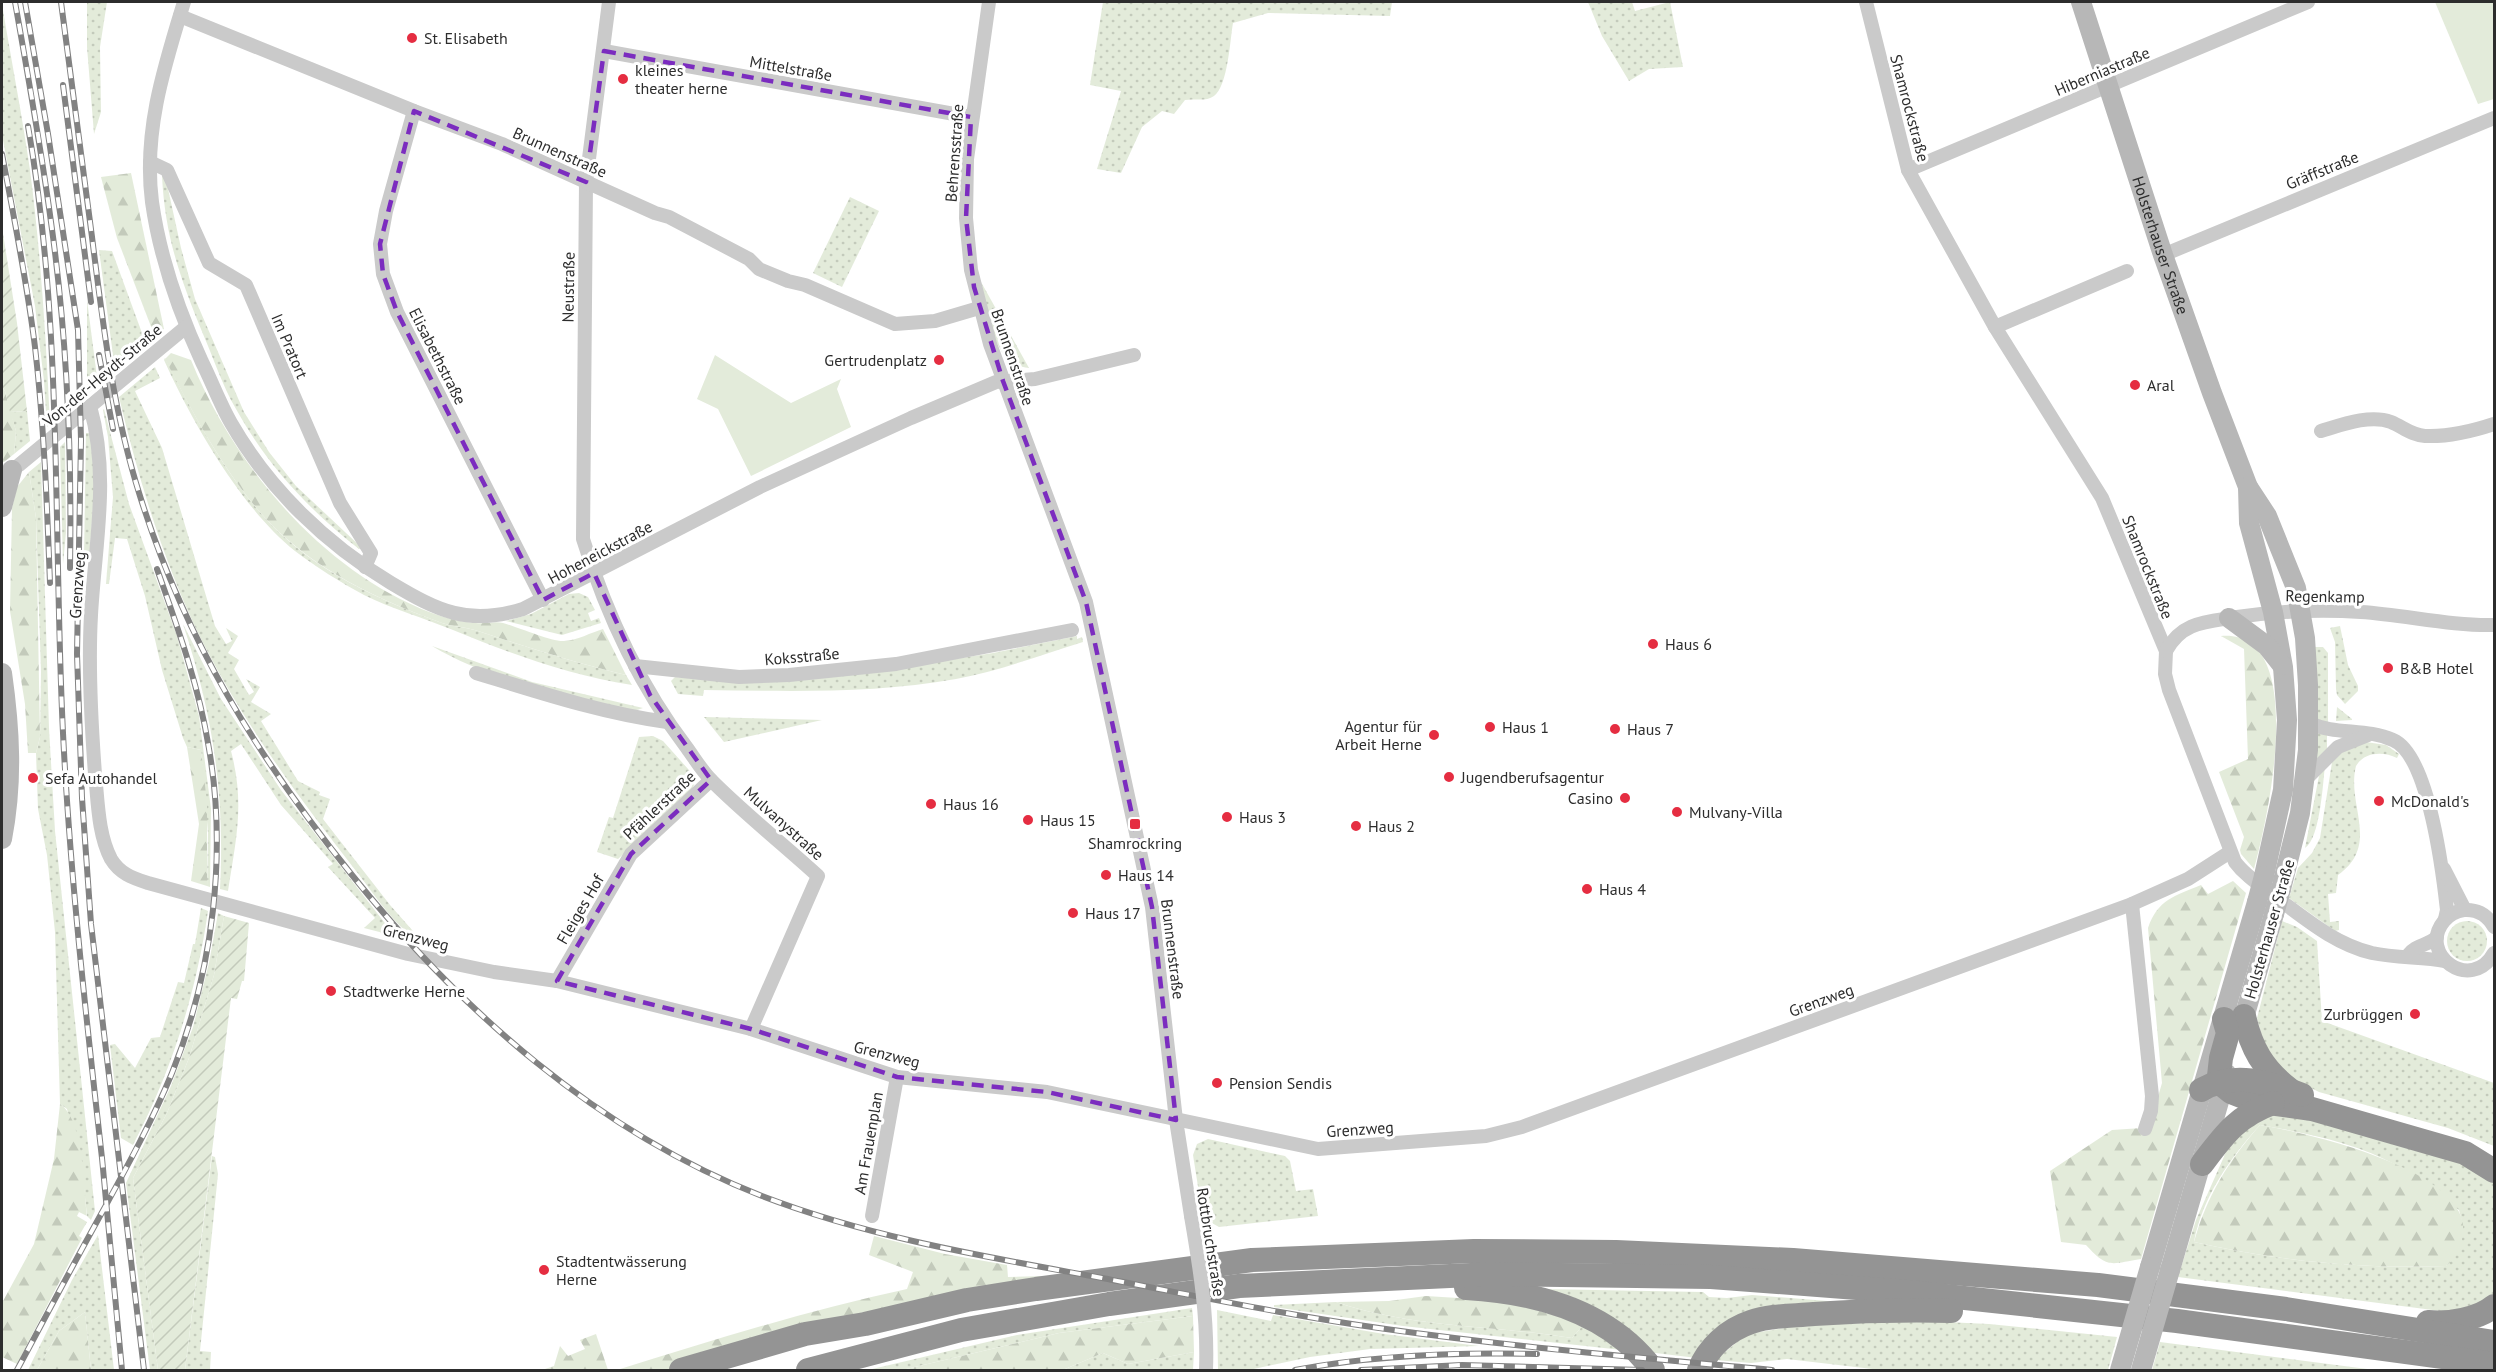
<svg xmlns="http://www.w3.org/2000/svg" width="2496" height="1372" viewBox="0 0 2496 1372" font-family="'PT Sans',sans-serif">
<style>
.grass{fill:url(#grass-dots);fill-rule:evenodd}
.forest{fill:url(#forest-firs)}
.park{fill:#e3ebda}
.garden{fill:url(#garden-furrows)}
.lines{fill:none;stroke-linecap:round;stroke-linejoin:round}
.street{stroke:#cacaca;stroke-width:14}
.secondary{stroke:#b7b7b7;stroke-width:20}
.highway{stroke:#949494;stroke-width:24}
.rail-casing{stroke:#828282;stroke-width:6}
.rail{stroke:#fff;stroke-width:4;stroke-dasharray:11;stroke-linecap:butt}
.street-bridge{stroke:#cacaca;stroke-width:14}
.secondary-bridge{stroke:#b7b7b7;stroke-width:20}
.marked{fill:none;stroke:#7b2cbf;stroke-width:4.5;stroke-dasharray:12 8;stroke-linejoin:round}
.poi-dot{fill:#e52d41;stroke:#fff;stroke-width:2}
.labels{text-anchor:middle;stroke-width:6;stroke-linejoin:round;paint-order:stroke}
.poi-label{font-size:16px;fill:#2d2d2d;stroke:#fff;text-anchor:start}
.street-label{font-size:16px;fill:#2d2d2d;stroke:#fff}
</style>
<defs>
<pattern id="grass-dots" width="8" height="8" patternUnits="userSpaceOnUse" patternTransform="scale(1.5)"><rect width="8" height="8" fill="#e3ebda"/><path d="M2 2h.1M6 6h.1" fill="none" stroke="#c3cabb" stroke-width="1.8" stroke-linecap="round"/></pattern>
<pattern id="forest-firs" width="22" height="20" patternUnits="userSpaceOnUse" patternTransform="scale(1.5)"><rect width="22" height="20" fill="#e3ebda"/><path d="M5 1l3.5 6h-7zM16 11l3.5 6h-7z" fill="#c3cabb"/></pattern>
<pattern id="garden-furrows" width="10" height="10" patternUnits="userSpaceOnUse" patternTransform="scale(1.5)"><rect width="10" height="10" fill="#e3ebda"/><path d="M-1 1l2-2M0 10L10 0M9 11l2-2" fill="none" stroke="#c3cabb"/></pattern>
</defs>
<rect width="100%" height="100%" fill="#fff"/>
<!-- grass -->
<g class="grass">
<polygon points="87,2 107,2 100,47 101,112 94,134 87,47"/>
<path d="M1103 2H1392L1390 16 1268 13 1233 23C1230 40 1228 86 1214 96 1206 102 1194 98 1185 100L1174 114 1162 111 1142 127 1121 173 1097 169 1121 91 1090 85Z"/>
<polygon points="1588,2 1632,2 1635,11 1670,2 1683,67 1649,69 1629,81 1602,36"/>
<path d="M2 4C11 59 22 114 30 170 41 254 46 339 50 424L47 427 44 381 35 306 2 135Z"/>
<path d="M165 175 181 248 195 299 244 412 269 452 296 486 362 548 359 549C309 510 267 465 236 409 222 385 214 359 203 334 180 278 165 236 162 176Z"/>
<polygon points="850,197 879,211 842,287 813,273"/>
<polygon points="99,250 112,251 146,344 115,370"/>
<path d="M981 282 1029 368C991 365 988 310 981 282Z"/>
<polygon points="87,300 98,385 87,394"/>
<path d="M165 358C194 415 224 473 267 520 313 570 379 600 442 623 454 627 467 627 478 631 527 647 575 663 626 675L632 685C569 675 511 654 453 630 424 618 392 609 364 595 340 582 316 567 295 551 241 508 192 422 164 360Z"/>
<path d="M155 367 160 378 135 391 162 448 215 626 226 644 232 641 226 628 238 636 228 653 239 660 234 669 249 695 254 692 246 679 260 687 251 702 271 714 261 721 298 781 320 792 319 795 330 799 323 819 390 905 420 939C400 935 370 888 356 871 299 798 244 724 202 641 164 564 139 481 119 397Z"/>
<polygon points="104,409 129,504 177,636 199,716 211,809 210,887 207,886 208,833 201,750 187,747 183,738 162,670 145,596 127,539 115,538 109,584 106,584 113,497 108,437 103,410"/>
<polygon points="27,411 30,441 14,454 16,431 10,412"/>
<polygon points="86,433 90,433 95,482 89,560 84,558"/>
<polygon points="65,442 66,532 63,564 60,447"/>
<polygon points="41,462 49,728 55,831 95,1211 91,1220 87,1216 83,1179 67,1109 60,1104 55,932 47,855 38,809 36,753 40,737 41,672 36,518 29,472"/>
<polygon points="579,593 588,597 595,610 588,613 591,621 599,618 601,623 562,635 506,621 531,614 569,594"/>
<path d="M183 624 221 699 281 790 395 936 364 928 375 918 328 867 333 864 281 805 241 744 231 751C245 804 236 839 228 891L220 889C225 793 213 715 183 624Z"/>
<polygon points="2340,626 2348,665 2358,686 2358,691 2345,704 2337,695 2336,689 2335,642 2330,628"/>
<path d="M1077 636V639L1082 637 1083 642C1041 655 999 671 956 679 873 694 788 691 704 690L703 696 678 694 671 681 675 677 748 683 792 681 878 671 993 653Z"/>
<path d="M432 646 532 682 643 708 637 710 636 713C568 695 492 682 432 646Z"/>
<polygon points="2313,647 2323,647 2328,653 2328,726 2317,720"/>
<polygon points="2337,707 2352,719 2352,720 2336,721"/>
<polygon points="704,717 822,720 724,742"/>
<polygon points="2316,731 2327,734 2327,751 2316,762"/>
<polygon points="653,736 663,741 697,779 690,793 618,859 597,852 609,817 613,818 639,737"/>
<path d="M2366 742 2386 745 2399 754 2397 758C2383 751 2364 752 2356 766 2346 805 2381 844 2338 875L2336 893 2328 894 2330 922 2339 921V930L2335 931 2289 898 2298 868 2312 853 2320 838 2333 756Z"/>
<path d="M2325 765C2323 783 2320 839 2305 848L2319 776Z"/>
<path d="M201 908 208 911C196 994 172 1070 133 1145L121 1138 110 1045 115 1044 135 1068 151 1038 160 1037 178 982 184 983 193 944H195Z"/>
<polygon points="218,913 224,916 214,975 189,1058 167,1113 133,1178 158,1370 150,1370 126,1183 171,1086 193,1027 209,963"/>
<circle cx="2467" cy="941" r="20"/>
<polygon points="2282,921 2297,927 2317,941 2322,1021 2494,1083 2494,1146 2448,1128 2319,1092 2281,1073 2264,1045 2257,1018"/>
<path d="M2285 1111 2446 1156 2494 1181V1297L2482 1305 2448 1312 2178 1277 2196 1220 2226 1152 2253 1120ZM2260 1125C2306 1133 2357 1143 2398 1166 2419 1179 2439 1196 2459 1210 2467 1237 2460 1244 2446 1266 2360 1269 2278 1261 2194 1242 2202 1198 2230 1158 2260 1125Z"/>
<polygon points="1208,1139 1285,1156 1290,1161 1296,1191 1313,1189 1318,1216 1219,1227 1203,1218 1193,1155 1197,1144"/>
<polygon points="212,1156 215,1157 218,1174 200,1351 211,1352 210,1370 185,1370"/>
<polygon points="98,1235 114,1370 91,1370 85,1312 59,1331 37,1370 28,1370 72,1280"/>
<polygon points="1542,1289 1703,1292 1709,1297 1727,1298 1752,1295 1852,1303 1803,1308 1697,1358 1647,1352"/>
<path d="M1336 1302C1412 1328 1493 1325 1572 1338L1584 1324 1622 1350 1403 1326 1274 1307V1305Z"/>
<polygon points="1192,1308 1193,1316 1059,1333 902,1370 868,1370 1017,1335"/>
<polygon points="1217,1310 1271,1321 1273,1315 1384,1334 1479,1346 1370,1349 1310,1357 1249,1370 1218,1370"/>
<polygon points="1923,1321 1989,1324 2117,1337 2108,1370 1881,1370 1787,1359 1751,1363 1715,1360 1747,1334 1803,1325"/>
<polygon points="2160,1342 2375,1370 2152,1370"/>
<polygon points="1194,1352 1193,1370 1025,1370 1065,1369 1103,1353 1128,1364"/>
</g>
<!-- forest -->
<g class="forest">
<polygon points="131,173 164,329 155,337 117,238 101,177"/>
<path d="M171 353 191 360C234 466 323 572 432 613 445 618 462 622 476 623 485 624 495 621 503 623 518 627 552 642 564 641 576 641 592 632 603 629L626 675C575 663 527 647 478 631 467 627 454 627 442 623 379 600 314 570 267 520 224 473 194 415 165 359Z"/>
<polygon points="2,387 5,391 16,431 14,454 4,462 2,462"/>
<polygon points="29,472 36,518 40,737 36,753 28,753 25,704 10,611 12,508 17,487"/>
<path d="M2221 636C2311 629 2267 822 2254 869L2241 854 2240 850 2244 837 2219 772 2248 759 2244 649Z"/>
<polygon points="187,747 201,750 207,803 207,886 191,881 199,824"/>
<path d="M2233 881 2246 893 2141 1259C2110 1264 2108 1269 2086 1245L2061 1242 2050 1171 2112 1130 2142 1128 2157 1100 2162 1083 2148 928C2158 899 2175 896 2201 885L2208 894Z"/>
<path d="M60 1104C84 1120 84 1188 87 1216L79 1212 77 1216 87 1222 79 1236 82 1238 17 1364 2 1357V1303L34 1244 54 1159Z"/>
<path d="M2260 1125C2308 1133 2457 1168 2463 1225 2464 1242 2458 1255 2446 1266 2360 1269 2278 1261 2194 1242 2206 1197 2229 1160 2260 1125Z"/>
<path d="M874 1236 945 1254 1007 1265 1008 1277 1045 1276 670 1370H617C713 1340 809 1310 907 1289L913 1272 869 1255Z"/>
<path d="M1426 1296 1506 1301 1584 1324 1572 1338C1493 1325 1412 1328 1336 1302L1389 1301Z"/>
<polygon points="85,1312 91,1370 37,1370 59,1331"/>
<polygon points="1193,1316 1194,1352 1128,1364 1103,1353 1065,1369 902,1370 1059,1333"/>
<polygon points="596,1334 608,1370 542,1370 554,1366 560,1346 568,1356 585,1349 580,1340"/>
</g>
<!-- park -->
<g class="park">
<polygon points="2435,2 2494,2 2494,99 2478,104"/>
<polygon points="715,355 791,403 841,379 837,389 851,427 751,476 718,409 697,399"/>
</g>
<!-- garden -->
<g class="garden">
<polygon points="2,227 17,323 27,411 10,412 5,391 2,387"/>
<polygon points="224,916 249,923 244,981 242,981 237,999 231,998 185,1370 158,1370 133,1178 167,1113 189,1058 214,975"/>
</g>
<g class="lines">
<!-- street -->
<g class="street">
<path d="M184 2C164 67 143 132 152 202 160 258 178 310 202 362 212 382 220 404 231 423 269 489 326 544 391 583 438 611 468 626 523 609L760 487 911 418 996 382 1035 379 1134 355"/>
<path d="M609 2 586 182 583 539C606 613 640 686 687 748 695 759 702 771 712 781 745 814 783 844 818 876L751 1029"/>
<polyline points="989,2 967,159 966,218 971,270 990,344 1086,602 1152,907 1176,1120 1191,1216"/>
<path d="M1866 2 1908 170 1995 327 2102 498 2166 651 2165 674 2169 690 2235 862C2246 877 2263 887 2277 898 2307 920 2335 944 2372 953 2395 958 2421 957 2445 961"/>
<polyline points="180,16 414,111 502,144 655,213 669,217 749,259 759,269 788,281 805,285 895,324 935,321 979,308"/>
<polyline points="604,51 971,117"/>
<polyline points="414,111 386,211 380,244 383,274 397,312 543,600"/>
<polyline points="150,162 167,170 209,263 246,285 340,503 371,553 365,567"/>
<polyline points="1908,170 2308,2"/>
<polyline points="2163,255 2494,118"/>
<polyline points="1995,327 2127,271"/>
<path d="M90 406C110 477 95 543 91 615 88 668 91 721 95 774 98 802 98 834 111 859 120 874 133 878 148 883L408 954 494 972 557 981 751 1029 897 1077 1047 1092 1318 1149 1486 1136 1522 1127 2132 904 2188 879 2230 852"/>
<path d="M2321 431C2341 425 2370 414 2391 422 2403 427 2411 435 2425 436 2447 437 2473 431 2494 424"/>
<polyline points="4,474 19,465 186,327"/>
<path d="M2166 651C2182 621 2207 622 2237 617 2279 611 2319 609 2361 612 2406 615 2450 626 2494 625"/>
<polyline points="635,666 739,677 789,675 896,664 1072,630"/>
<path d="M476 673C538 692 601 713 667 722"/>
<path d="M2309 723C2336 735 2366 728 2393 740 2429 755 2443 874 2447 910L2445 919"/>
<polyline points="2305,780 2338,747 2368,735"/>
<polyline points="2444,869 2465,910"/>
<polyline points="2132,904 2152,1096 2151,1111 2145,1129"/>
<path d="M2494 927C2488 916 2478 909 2464 910 2456 911 2449 915 2444 921 2417 954 2471 994 2494 953"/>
<path d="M2408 955C2416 944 2428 946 2437 937"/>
<polyline points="557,981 631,854 711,780"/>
<polyline points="872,1216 897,1077"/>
</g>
<!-- secondary -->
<g class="secondary">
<path id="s1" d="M2081 2 2163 255 2212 393 2248 487 2267 516 2296 588 2305 638 2308 685V750L2300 813 2281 889"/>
<polyline points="2248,487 2249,523 2273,612 2283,667 2287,720 2283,790 2264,876"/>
<polyline points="2,507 12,470"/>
<polyline points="2229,618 2267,646 2282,665"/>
<path d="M2 673C10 729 13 782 2 839"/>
<polyline points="2241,1028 2274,914"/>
<polyline points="2150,1267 2257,902"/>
<polyline points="2170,1270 2227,1074"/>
</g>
<!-- highway -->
<g class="highway">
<path d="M2244 1016C2251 1048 2263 1069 2289 1089"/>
<polyline points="2224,1019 2228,1033 2221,1058 2219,1076 2221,1084 2231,1092 2254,1101 2312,1109 2465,1153 2494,1171"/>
<path d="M2201 1090C2234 1071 2268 1082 2302 1095"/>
<path d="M2202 1164C2224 1135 2237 1116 2273 1103"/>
<path d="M1466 1288C1537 1292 1609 1311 1653 1370"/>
<path d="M2428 1322C2448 1324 2479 1319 2494 1306"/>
<polyline points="681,1370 805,1334 865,1324 967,1300 1036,1289 1252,1260 1474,1251 1616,1252 1793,1260 2098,1285 2286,1309 2494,1342"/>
<polyline points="808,1370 961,1330 1109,1304 1239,1286 1492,1274 1711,1277 1909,1292 2177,1321 2494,1364"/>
<path d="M1699 1370C1708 1348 1727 1330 1751 1322 1771 1315 1793 1316 1814 1314 1860 1311 1906 1310 1951 1311"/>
</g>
<defs>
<g id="rail">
<path d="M15 2C28 75 41 148 51 222 67 336 72 452 70 568"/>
<polyline points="25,2 48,134 78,330 81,440 77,654 82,798 91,924 144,1370"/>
<path d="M61 2C71 80 82 159 92 237 103 325 113 411 140 496 185 640 258 758 352 875 461 1011 598 1132 762 1196 871 1238 988 1257 1102 1278 1197 1296 1291 1316 1386 1329 1514 1347 1643 1358 1772 1370"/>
<polyline points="63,85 91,302"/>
<path d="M28 126C63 326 53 531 63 733 70 875 86 1016 102 1158 109 1229 115 1300 122 1370"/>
<path d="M2 154C14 218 27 282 35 347 44 425 47 504 50 583"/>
<polyline points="99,355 113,429"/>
<path d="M17 1370C46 1316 75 1261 105 1207 129 1163 153 1119 172 1073 213 971 228 852 208 743 198 683 177 626 157 569"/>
<path d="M1295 1370C1375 1355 1455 1352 1537 1354"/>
<polyline points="1361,1370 1462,1365 1642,1370"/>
</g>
</defs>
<!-- rail casing -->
<use href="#rail" class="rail-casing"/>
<!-- rail -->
<use href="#rail" class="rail"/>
<!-- street-bridge -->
<path class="street-bridge" d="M1191 1216C1200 1268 1208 1318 1206 1370"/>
<!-- secondary-bridge -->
<g class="secondary-bridge">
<polyline points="2257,902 2264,876"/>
<polyline points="2274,914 2281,889"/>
<polyline points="2120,1370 2150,1267"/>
<polyline points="2141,1370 2170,1270"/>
</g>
</g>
<!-- marked area -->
<path class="marked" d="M604 51 971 117 966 218 974 287 1003 381 1086 602 1152 907 1176 1120 1047 1092 897 1077 751 1029 557 981 631 854 711 780 650 695 594 573 543 600 397 312 383 274 380 244 414 111 586 182Z"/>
<!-- markers -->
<g class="poi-dot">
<circle cx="412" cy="38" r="6"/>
<circle cx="623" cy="79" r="6"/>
<circle cx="939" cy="360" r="6"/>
<circle cx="2135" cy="385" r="6"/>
<circle cx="1653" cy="644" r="6"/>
<circle cx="2388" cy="668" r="6"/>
<circle cx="1490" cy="727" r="6"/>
<circle cx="1615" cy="729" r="6"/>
<circle cx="1434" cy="735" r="6"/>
<circle cx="1449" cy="777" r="6"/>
<circle cx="33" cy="778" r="6"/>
<circle cx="1625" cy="798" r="6"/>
<circle cx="2379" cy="801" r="6"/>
<circle cx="931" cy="804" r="6"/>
<circle cx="1677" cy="812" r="6"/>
<circle cx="1227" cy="817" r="6"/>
<circle cx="1028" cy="820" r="6"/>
<rect x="1129" y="818" width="12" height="12" rx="3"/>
<circle cx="1356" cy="826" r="6"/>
<circle cx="1106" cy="875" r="6"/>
<circle cx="1587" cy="889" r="6"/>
<circle cx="1073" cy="913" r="6"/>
<circle cx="331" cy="991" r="6"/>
<circle cx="2415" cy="1014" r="6"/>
<circle cx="1217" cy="1083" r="6"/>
<circle cx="544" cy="1270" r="6"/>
</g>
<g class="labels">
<!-- poi labels -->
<g class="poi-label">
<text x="424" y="44">St. Elisabeth</text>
<text x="635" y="76">kleines<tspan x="635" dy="18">theater herne</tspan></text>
<text x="927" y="366" text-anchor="end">Gertrudenplatz</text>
<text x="2147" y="391">Aral</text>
<text x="1665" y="650">Haus 6</text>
<text x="2400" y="674">B&amp;B Hotel</text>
<text x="1422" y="732" text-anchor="end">Agentur für<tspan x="1422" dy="18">Arbeit Herne</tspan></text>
<text x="1502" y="733">Haus 1</text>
<text x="1627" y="735">Haus 7</text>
<text x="1461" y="783">Jugendberufsagentur</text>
<text x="45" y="784">Sefa Autohandel</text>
<text x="1613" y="804" text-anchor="end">Casino</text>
<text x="2391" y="807">McDonald's</text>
<text x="943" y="810">Haus 16</text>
<text x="1689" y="818">Mulvany-Villa</text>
<text x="1239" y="823">Haus 3</text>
<text x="1040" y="826">Haus 15</text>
<text x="1368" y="832">Haus 2</text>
<text x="1135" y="849" text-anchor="middle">Shamrockring</text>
<text x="1118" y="881">Haus 14</text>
<text x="1599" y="895">Haus 4</text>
<text x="1085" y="919">Haus 17</text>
<text x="343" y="997">Stadtwerke Herne</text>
<text x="2403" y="1020" text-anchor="end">Zurbrüggen</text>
<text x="1229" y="1089">Pension Sendis</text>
<text x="556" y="1267">Stadtentwässerung<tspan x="556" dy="18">Herne</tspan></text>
</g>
<!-- street labels -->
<g class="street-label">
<text transform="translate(791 68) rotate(10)" y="6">Mittelstraße</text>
<text transform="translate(2102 71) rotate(-23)" y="6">Hiberniastraße</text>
<text transform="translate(1910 108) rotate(75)" y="6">Shamrockstraße</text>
<text transform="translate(560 152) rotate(24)" y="6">Brunnenstraße</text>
<text transform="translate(954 153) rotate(-86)" y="6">Behrensstraße</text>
<text transform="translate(2322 170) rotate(-22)" y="6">Gräffstraße</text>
<text dy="6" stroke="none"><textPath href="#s1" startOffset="256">Holsterhauser Straße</textPath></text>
<text transform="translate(568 287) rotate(-89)" y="6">Neustraße</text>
<text transform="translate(290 346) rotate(67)" y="6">Im Pratort</text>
<text transform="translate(438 356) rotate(63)" y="6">Elisabethstraße</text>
<text transform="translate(1013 357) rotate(71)" y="6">Brunnenstraße</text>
<text transform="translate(102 375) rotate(-40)" y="6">Von-der-Heydt-Straße</text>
<text transform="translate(600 552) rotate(-28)" y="6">Hoheneickstraße</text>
<text transform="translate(2148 567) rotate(68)" y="6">Shamrockstraße</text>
<text transform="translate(77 585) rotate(-86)" y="6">Grenzweg</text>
<text transform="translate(2325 596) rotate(1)" y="6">Regenkamp</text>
<text transform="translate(802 656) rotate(-5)" y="6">Koksstraße</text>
<text transform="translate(659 805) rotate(-43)" y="6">Pfählerstraße</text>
<text transform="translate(784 823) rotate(42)" y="6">Mulvanystraße</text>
<text transform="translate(580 909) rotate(-60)" y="6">Fleiges Hof</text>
<text transform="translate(2269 929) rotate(-74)" y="6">Holsterhauser Straße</text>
<text transform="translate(416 937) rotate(14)" y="6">Grenzweg</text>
<text transform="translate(1173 949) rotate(83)" y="6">Brunnenstraße</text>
<text transform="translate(1821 1000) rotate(-20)" y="6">Grenzweg</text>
<text transform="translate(887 1054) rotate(14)" y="6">Grenzweg</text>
<text transform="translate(1360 1129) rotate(-4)" y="6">Grenzweg</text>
<text transform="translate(868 1143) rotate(-80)" y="6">Am Frauenplan</text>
<text transform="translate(1211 1242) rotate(81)" y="6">Rottbruchstraße</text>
</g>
</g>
<!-- border -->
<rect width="2496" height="1372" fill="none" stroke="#2d2d2d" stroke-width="6"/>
</svg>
